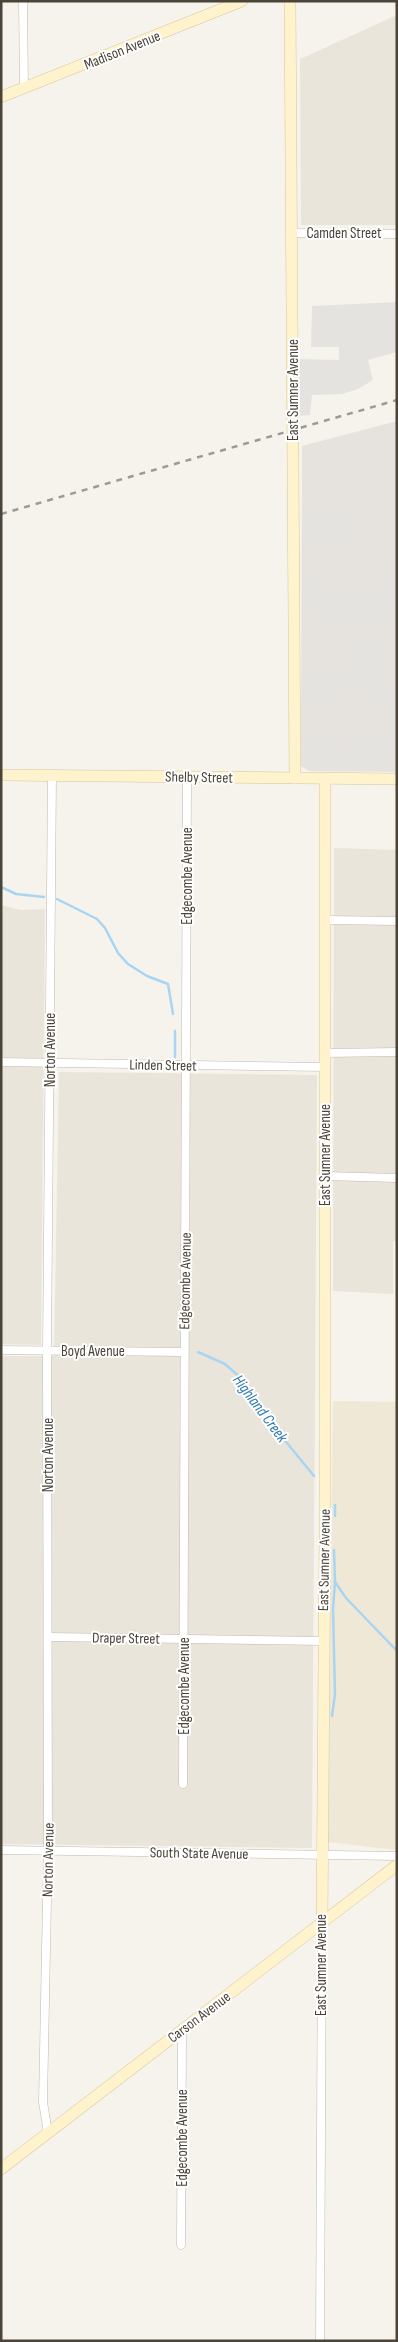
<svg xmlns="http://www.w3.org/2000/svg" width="398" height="2342" viewBox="0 0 398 2342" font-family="'Sofia Sans Condensed',sans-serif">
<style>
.residential{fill:#eae5da}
.industrial{fill:#e6e2dd}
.education{fill:#efe8d6}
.parking{fill:#e5e3e0}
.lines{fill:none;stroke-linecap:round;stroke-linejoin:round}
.stream{stroke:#a9d4f2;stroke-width:2.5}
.street-casing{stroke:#c2bbae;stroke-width:9}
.secondary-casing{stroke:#d6c79b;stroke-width:12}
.street{stroke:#fff;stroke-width:8}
.secondary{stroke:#fff3cd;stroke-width:11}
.rail{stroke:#9a9a9a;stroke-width:2.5;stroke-dasharray:6 6;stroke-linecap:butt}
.labels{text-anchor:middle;stroke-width:4;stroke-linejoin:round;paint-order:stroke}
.street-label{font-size:15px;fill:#4b4439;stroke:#fff}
.water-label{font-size:16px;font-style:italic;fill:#2e7ab2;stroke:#fff}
</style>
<rect width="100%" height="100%" fill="#f6f3ec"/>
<!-- residential -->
<g class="residential">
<polygon points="397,15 397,225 301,225 300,59"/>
<polygon points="334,848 397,850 397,1241 393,1241 393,1294 333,1291"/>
<polygon points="1,905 21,910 45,909 41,1345 1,1344"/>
<polygon points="59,1072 317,1075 312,1848 1,1844 1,1356 54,1356"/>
</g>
<!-- industrial -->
<polygon class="industrial" points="397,421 397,772 309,771 301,766 302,446"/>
<!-- education -->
<polygon class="education" points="333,1401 397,1402 397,1850 328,1842"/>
<!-- parking -->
<g class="parking">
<polygon points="397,302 397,352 368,360 373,380 358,389 342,394 312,395 310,415 297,416 297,359 339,360 339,347 311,347 312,306"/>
<polygon points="302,510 350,511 351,540 302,541"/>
<polygon points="384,572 397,572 397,617 322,617 303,614 304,573 320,573 320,598 384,598"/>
<polygon points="383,642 383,689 397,689 397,765 310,767 304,765 303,732 327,732 328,745 351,744 351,731 389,729 389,712 366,710 366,694 324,694 324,710 304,711 304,669 357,668 358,643"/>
</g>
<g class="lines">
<!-- stream -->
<g class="stream">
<polyline points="1,887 16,894 44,897"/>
<polyline points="57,899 97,919 105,928 118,953 128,964 147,976 168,984 173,1014"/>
<polyline points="175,1031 175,1057"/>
<polyline points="198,1352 225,1364 243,1380 278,1432 314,1476"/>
<polyline points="335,1505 335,1516"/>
<polyline points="334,1550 335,1582 346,1598 397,1651"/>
<polyline points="332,1716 335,1694 333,1609 335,1582"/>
</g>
<defs>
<g id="street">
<polyline points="23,1 24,89"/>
<polyline points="291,233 397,234"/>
<polyline points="326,920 397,921"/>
<polyline points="326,1053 397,1052"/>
<polyline points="1,1062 325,1067"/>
<polyline points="325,1176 397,1178"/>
<polyline points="1,1350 184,1352"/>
<polyline points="49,1637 323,1641"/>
<polyline points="183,1784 187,777"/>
<polyline points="1,1850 397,1856"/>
<polyline points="48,2133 43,2102 48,1850 47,1351 52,776"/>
<polyline points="181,2245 182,2031"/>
<polyline points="320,2341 322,1924"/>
</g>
<g id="secondary">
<polyline points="290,1 295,778"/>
<polyline points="1,97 242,1"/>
<polyline points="1,775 397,779"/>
<polyline points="322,1924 325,1531 325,779"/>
<polyline points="1,2169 397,1865"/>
</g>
</defs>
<!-- street casing -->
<use href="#street" class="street-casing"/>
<!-- secondary casing -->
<use href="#secondary" class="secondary-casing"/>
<!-- street -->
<use href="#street" class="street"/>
<!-- secondary -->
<use href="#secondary" class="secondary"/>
<!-- rail -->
<polyline class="rail" points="1,514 397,400"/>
</g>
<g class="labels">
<!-- street labels -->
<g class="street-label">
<text transform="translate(122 50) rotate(-22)" y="5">Madison Avenue</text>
<text x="344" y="238">Camden Street</text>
<text transform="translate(293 390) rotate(-90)" y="5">East Sumner Avenue</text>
<text transform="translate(199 777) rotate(1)" y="5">Shelby Street</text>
<text transform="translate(187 876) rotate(-90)" y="5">Edgecombe Avenue</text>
<text transform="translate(50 1050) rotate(-90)" y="5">Norton Avenue</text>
<text transform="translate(163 1065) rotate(1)" y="5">Linden Street</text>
<text transform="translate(325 1155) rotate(-90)" y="5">East Sumner Avenue</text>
<text transform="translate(185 1281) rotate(-89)" y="5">Edgecombe Avenue</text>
<text x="93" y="1356">Boyd Avenue</text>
<text transform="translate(48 1455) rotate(-90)" y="5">Norton Avenue</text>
<text transform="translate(324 1560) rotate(-89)" y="5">East Sumner Avenue</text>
<text transform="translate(126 1638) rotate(1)" y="5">Draper Street</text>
<text transform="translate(184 1686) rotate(-90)" y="5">Edgecombe Avenue</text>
<text transform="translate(199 1853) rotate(1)" y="5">South State Avenue</text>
<text transform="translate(48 1860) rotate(-89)" y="5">Norton Avenue</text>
<text transform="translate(321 1965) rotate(-90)" y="5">East Sumner Avenue</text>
<text transform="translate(199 2017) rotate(-37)" y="5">Carson Avenue</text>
<text transform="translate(182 2138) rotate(-90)" y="5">Edgecombe Avenue</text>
</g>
<!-- water labels -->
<g class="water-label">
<text transform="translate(261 1408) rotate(53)" y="6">Highland Creek</text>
</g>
</g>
<!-- border -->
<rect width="398" height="2342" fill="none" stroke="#4b4439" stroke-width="5"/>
</svg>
